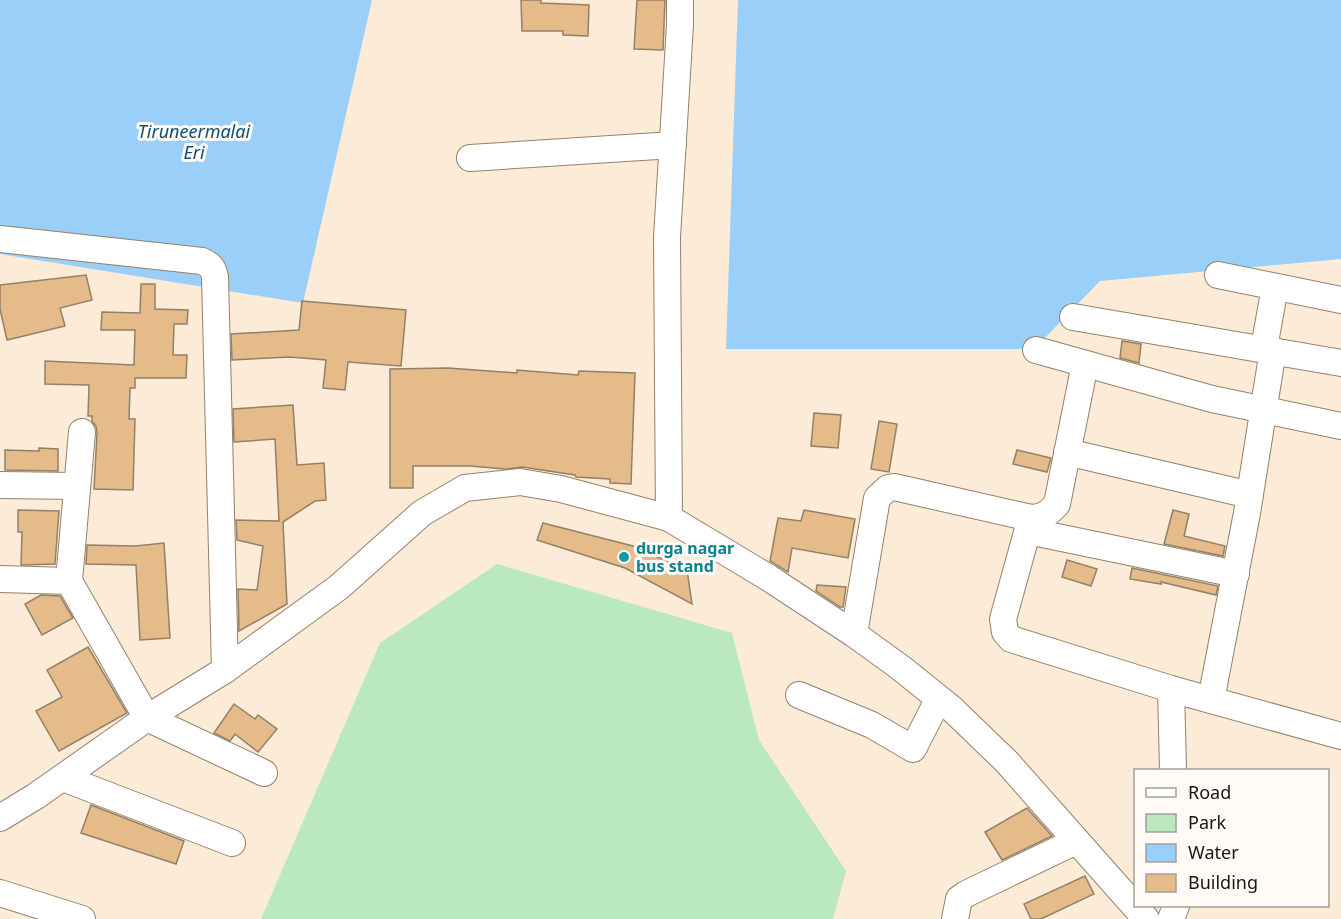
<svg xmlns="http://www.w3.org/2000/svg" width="1341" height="919" viewBox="0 0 1341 919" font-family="'Noto Sans',sans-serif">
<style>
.green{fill:#bae9bf}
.water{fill:#99cff8}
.building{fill:#e4bb89;stroke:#938069;stroke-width:1.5}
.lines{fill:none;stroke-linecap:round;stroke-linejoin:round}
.minor-casing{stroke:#94816a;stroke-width:28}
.minor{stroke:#fff;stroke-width:26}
.culture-dot{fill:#0f9aa8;stroke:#fffaf5;stroke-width:2}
.labels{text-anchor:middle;stroke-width:6;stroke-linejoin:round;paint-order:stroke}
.culture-label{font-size:16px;font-weight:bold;fill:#0d838f;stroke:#fffaf5;text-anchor:start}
.water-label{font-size:18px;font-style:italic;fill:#0f4f76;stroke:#fffaf5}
</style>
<rect width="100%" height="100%" fill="#fcebd7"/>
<!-- green -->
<polygon class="green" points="497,564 732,633 759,740 846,871 833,919 261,919 380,643"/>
<!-- water -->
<g class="water">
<polygon points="0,0 372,0 303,303 0,254"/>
<polygon points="738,0 1341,0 1341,259 1100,281 1034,349 726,349"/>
</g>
<!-- building -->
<g class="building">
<polygon points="521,0 541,0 541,3 589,5 588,36 563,35 563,31 522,31"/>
<polygon points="637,0 665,0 663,50 634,49"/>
<polygon points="86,275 92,300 60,308 65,326 7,340 0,309 0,285"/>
<polygon points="141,284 155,284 155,309 188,310 187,324 174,324 173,355 187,355 186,378 135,378 135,388 130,388 129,419 135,419 133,490 94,489 97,433 96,426 92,421 92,416 88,416 89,385 45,384 45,361 134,365 135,330 101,330 102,312 140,313"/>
<polygon points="302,301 406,310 401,366 348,362 345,390 323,388 326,360 290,357 232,360 231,334 299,330"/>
<polygon points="1122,341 1141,344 1139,363 1120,358"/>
<polygon points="448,368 517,373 517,370 578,375 579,371 635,373 631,484 610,483 610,479 576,477 575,475 522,467 505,469 470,466 413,466 413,488 390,488 390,369"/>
<polygon points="293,405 297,465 324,463 326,500 315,501 283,522 287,604 239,631 238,589 257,590 263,546 237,540 236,520 279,521 275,439 234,442 233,409"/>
<polygon points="814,413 841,415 838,448 811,446"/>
<polygon points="879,421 897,424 889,472 871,469"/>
<polygon points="39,448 58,449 58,471 5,470 5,450 39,451"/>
<polygon points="1017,450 1051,458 1047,472 1013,464"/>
<polygon points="18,510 59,511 55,564 21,565 22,532 18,532"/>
<polygon points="804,510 855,519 848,558 792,548 788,572 770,561 778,518 801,521"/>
<polygon points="1173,510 1189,514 1184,536 1225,546 1223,556 1164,544"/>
<polygon points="543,523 633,546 687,570 692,604 625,568 537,540"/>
<polygon points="164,543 170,638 140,640 136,565 86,564 87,545 135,546"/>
<polygon points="1067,560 1097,569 1091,586 1062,577"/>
<polygon points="1132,568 1218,586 1216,595 1161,582 1161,584 1130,579"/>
<polygon points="817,585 846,587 843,607 840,607 816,591"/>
<polygon points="41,595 60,596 73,618 42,635 25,604"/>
<polygon points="88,647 127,713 59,751 36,711 62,697 47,670"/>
<polygon points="234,704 255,719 258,715 277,729 258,752 235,734 230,741 214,733"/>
<polygon points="91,805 184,841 176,864 81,833"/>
<polygon points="1027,808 1052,836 1002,860 985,832"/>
<polygon points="1085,876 1094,894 1041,919 1031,919 1024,904"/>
</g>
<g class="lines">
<defs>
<g id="minor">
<polyline points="470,158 673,145"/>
<path d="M0 239 202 261C211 265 213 268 215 277L225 670"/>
<polyline points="1218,275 1341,300"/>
<polyline points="1073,317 1341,363"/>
<polyline points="1264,348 1275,287"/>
<polyline points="1036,350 1212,399 1341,426"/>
<polyline points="1067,452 1250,495"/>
<polyline points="0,485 77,486"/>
<polyline points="669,518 667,237 680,25 680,0"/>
<polyline points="1031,518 1003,619 1005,632 1011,639 1171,689 1341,736"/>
<polyline points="1028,531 1236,574"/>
<polyline points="0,579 69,581 147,718 264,773"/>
<polyline points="69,581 82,432"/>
<path d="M854 634 877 498 888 488 894 487 1031 518C1044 517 1049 513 1057 504L1085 364"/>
<polyline points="1171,689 1173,770"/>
<polyline points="799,695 872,725 913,749 938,700"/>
<polyline points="1211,700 1247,513 1273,350"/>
<polyline points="63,778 232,843"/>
<polyline points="0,818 36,796 147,718 225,670 339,587 422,513 465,488 520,482 561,489 669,518 769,578 854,634 901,668 952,709 1006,761 1146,919"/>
<polyline points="0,893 82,919"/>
<polyline points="955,919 959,899 966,894 1076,841"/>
<polyline points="1171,919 1176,906"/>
</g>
</defs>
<!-- minor casing -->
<use href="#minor" class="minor-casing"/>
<!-- minor -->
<use href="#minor" class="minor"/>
</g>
<!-- markers -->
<circle class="culture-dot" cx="624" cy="557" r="6"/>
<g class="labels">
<!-- culture labels -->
<g class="culture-label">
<text x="636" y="554">durga nagar<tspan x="636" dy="18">bus stand</tspan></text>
</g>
<!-- water labels -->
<g class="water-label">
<text x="194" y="138">Tiruneermalai<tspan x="194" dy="21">Eri</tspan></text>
</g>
</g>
<!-- legend -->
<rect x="1134" y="769" width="195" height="138" fill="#fffaf5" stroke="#a49e98" stroke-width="1.5"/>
<rect x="1146" y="788" width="30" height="9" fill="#ffffff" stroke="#a49e98" stroke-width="1.5"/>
<text x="1188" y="799" font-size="18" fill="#1c150c">Road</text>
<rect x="1146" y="814" width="30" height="18" fill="#bae9bf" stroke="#a49e98" stroke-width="1.5"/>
<text x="1188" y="829" font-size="18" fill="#1c150c">Park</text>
<rect x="1146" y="844" width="30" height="18" fill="#99cff8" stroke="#a49e98" stroke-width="1.5"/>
<text x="1188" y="859" font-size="18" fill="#1c150c">Water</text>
<rect x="1146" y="874" width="30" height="18" fill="#e4bb89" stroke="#a49e98" stroke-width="1.5"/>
<text x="1188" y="889" font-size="18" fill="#1c150c">Building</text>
</svg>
